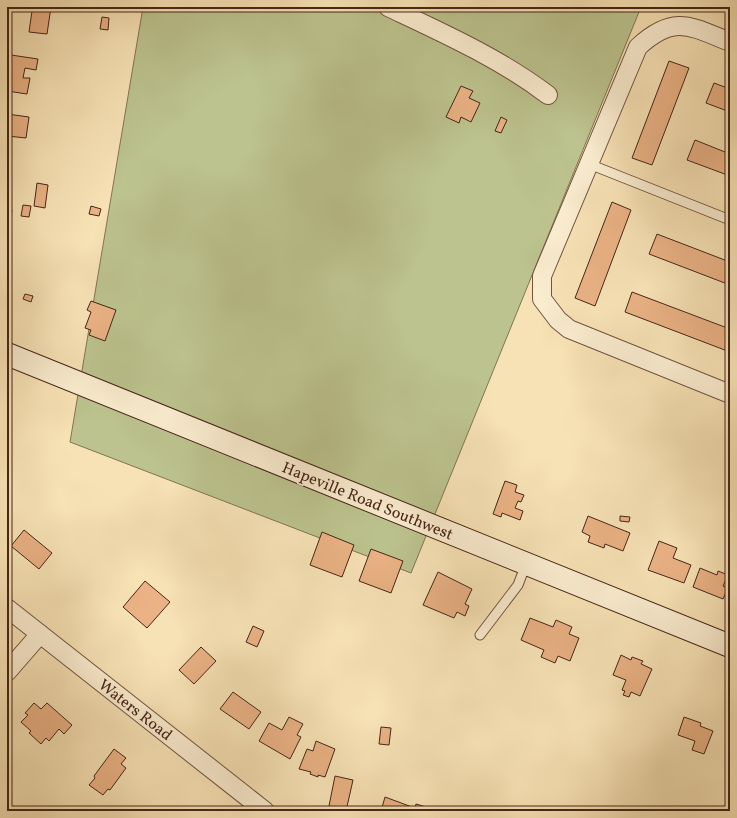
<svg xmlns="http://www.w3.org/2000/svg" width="737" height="818" viewBox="0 0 737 818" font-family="Vollkorn,serif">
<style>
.green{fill:#bcc38e;stroke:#817453}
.building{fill:#eab285;stroke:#462518}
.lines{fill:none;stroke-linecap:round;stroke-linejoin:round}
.lane-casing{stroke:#72543f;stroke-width:11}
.street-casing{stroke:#72543f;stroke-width:20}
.secondary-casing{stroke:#462518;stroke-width:24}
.lane{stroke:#faeccf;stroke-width:9}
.street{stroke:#faeccf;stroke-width:18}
.secondary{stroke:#faeccf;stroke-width:22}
.labels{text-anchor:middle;stroke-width:3.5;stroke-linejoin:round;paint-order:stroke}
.street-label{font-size:16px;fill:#462518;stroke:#faeccf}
</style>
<rect width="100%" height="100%" fill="#f7e2b5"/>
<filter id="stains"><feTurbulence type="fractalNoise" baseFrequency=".005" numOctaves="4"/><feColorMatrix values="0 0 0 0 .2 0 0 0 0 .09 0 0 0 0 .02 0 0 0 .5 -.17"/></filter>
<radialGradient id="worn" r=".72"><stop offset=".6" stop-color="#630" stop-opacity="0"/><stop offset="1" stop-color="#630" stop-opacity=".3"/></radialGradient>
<!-- green -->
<polygon class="green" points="143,7 641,7 411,573 70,442"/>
<!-- building -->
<g class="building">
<polygon points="35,7 51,7 47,34 29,32 32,11 35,11"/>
<polygon points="102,17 109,18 108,30 100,29"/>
<polygon points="11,55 38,59 36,70 25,68 23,78 30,78 27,94 7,91"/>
<polygon points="669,61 689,68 652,165 632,158"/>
<polygon points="714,83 730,89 730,112 706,103"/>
<polygon points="461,86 473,91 469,98 480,103 471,122 461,117 459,123 446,117"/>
<polygon points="7,114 29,117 26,138 7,136"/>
<polygon points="501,117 507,120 501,133 495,131"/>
<polygon points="695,140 730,154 730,176 687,160"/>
<polygon points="37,183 48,185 45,208 34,206"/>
<polygon points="612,202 631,210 595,306 575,298"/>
<polygon points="23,205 31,206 29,217 21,216"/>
<polygon points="91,206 101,209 99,216 89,214"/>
<polygon points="7,209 12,210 7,237"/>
<polygon points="657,234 730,262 730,285 649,254"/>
<polygon points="632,292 730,329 730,352 625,312"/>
<polygon points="25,294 33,296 31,302 23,299"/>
<polygon points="91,301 116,310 105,341 89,335 91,330 85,328 91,312 87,310"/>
<polygon points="505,481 517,485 515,492 524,495 521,502 518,501 515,508 523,511 520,520 502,513 501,517 493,514"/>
<polygon points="588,516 630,533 623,551 605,544 604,548 588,542 590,536 582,532"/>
<polygon points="620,516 630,517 629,522 620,521"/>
<polygon points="24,530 52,553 39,569 11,546"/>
<polygon points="322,532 354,545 342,577 310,565"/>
<polygon points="659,541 677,548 673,558 691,565 684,583 648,570"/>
<polygon points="371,549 403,561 391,593 359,581"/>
<polygon points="700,568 717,575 718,571 728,575 723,586 728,588 723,599 693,587"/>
<polygon points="438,572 472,589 465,604 469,606 465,616 457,612 454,618 423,605"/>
<polygon points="145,581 170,602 147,628 123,607"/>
<polygon points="530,618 553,627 556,620 572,627 569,634 579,638 570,661 558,656 555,663 541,657 544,650 521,640"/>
<polygon points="253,626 264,631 257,647 246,642"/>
<polygon points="201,647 216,661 194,684 179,670"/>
<polygon points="621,655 631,660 632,657 643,661 641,664 652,669 640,696 631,692 629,697 623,695 625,691 622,690 626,680 613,675"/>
<polygon points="233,692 261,712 249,729 220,709"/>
<polygon points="34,703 41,709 47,703 72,725 64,734 59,729 49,741 46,738 41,744 29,733 31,731 21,722 28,715 25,713"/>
<polygon points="289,717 303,724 297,735 301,737 290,759 259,741 269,723 282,730"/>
<polygon points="684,717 701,723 700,726 713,731 704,754 692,750 695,741 678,735"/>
<polygon points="381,727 391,728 389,745 379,744"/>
<polygon points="316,741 335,749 325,777 318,775 318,777 310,774 311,772 299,769 307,749 313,751"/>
<polygon points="114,749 126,758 121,764 126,768 110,790 108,789 103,795 89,785 95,778 94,776"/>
<polygon points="335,776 353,780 346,811 328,811"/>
<polygon points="385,797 412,807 411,811 381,811"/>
<polygon points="416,804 426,807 425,811 414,811"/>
</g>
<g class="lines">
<defs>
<g id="lane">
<polyline points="589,164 730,220"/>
<polyline points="480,635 518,585 526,564"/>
</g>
<g id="street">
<path d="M388 7C443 33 499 58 548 95"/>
<path d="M730 42C690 26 674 14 638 47L542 276V299L558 320 569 329 730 394"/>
<polyline points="7,608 265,811"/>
<polyline points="7,672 40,634"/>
</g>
<polyline id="secondary" points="7,354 730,646"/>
</defs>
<!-- lane casing -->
<use href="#lane" class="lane-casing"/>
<!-- street casing -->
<use href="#street" class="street-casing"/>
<!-- secondary casing -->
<use href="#secondary" class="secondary-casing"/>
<!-- lane -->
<use href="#lane" class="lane"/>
<!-- street -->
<use href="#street" class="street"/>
<!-- secondary -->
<use href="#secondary" class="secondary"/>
</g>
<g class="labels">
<!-- street labels -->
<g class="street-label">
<text transform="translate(368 500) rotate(22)" y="6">Hapeville Road Southwest</text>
<text transform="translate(136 709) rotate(38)" y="6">Waters Road</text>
</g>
</g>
<!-- margin -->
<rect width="737" height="818" fill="none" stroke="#f7e2b5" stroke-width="24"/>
<rect x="8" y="8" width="721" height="802" fill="none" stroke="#462518" stroke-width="2"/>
<rect x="12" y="12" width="713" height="794" fill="none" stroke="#462518"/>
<rect width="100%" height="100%" filter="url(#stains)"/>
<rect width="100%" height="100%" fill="url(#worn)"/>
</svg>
